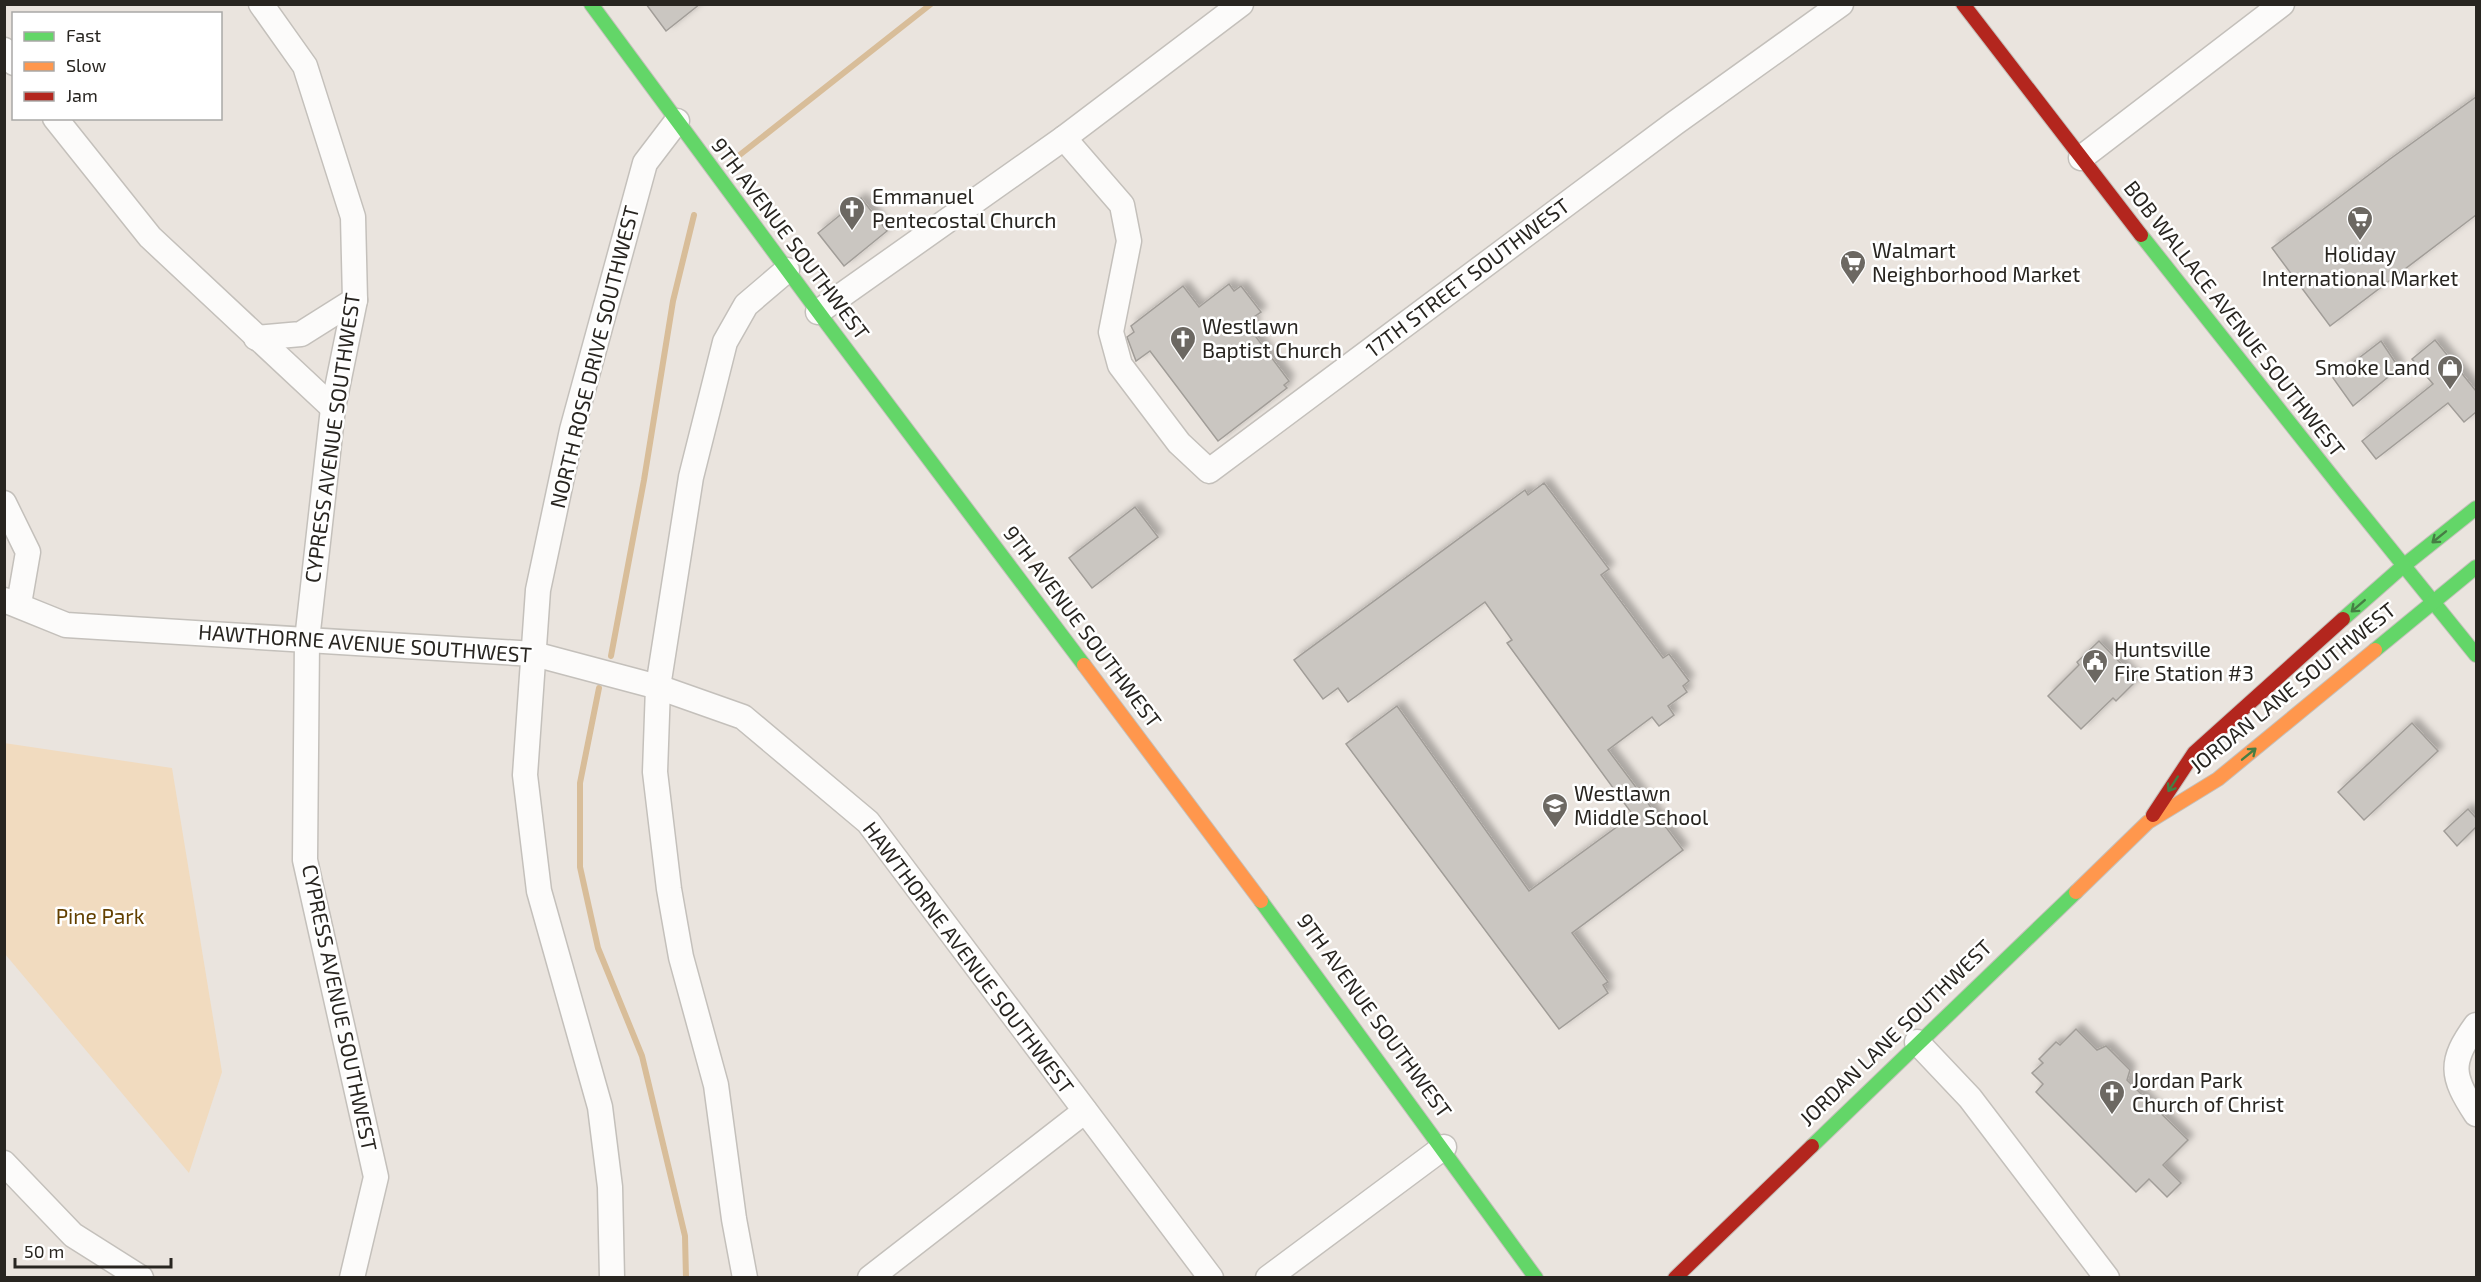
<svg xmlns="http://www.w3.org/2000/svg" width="2481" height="1282" viewBox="0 0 2481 1282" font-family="'Exo 2',sans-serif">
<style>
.green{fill:#f1dbbf}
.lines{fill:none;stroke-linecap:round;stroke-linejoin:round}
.stream{stroke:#d8bd99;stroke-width:6}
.building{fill:#cac6c1;stroke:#a19d98;stroke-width:1.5;filter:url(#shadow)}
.street-casing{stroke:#c4c0bb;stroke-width:27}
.fast-casing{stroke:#c4c0bb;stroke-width:16}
.slow-casing{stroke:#c4c0bb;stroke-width:16}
.jam-casing{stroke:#c4c0bb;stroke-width:16}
.street{stroke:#fcfbfa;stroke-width:24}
.fast{stroke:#63d668;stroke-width:14}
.slow{stroke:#ff974d;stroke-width:14}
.jam{stroke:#b3261e;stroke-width:14}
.oneway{stroke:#467e44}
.labels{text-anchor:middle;stroke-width:5;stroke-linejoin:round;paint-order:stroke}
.poi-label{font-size:21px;fill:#282520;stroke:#fff;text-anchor:start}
.street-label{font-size:21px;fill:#282520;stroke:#fff}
.park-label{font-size:21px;fill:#634000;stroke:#fff}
</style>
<defs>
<filter id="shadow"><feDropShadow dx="5.5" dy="-5.5" stdDeviation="3" flood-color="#0004"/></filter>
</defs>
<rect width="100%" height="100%" fill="#eae4de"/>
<!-- green -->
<polygon class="green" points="4,743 172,768 222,1072 189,1173 5,954"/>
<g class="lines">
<!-- stream -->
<g class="stream">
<polyline points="732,161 931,4"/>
<polyline points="611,656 644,480 673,301 694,215"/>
<polyline points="599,688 580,783 580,867 598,948 642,1056 685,1236 686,1278"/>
</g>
</g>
<!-- building -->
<g class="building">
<polygon points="646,4 700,4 666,31"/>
<polygon points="2476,97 2476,215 2330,326 2272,248 2390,159"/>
<polygon points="861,198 887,231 844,266 818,233"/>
<polygon points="1229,284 1234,291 1241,286 1261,312 1251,319 1255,325 1250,329 1289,381 1284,385 1287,388 1218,441 1150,351 1136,361 1127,337 1134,332 1131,326 1183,286 1199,307"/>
<polygon points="2435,340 2476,391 2476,412 2464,422 2448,403 2376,459 2362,441 2433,384 2412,359"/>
<polygon points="2381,341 2399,368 2353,406 2333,378"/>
<polygon points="1544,483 1609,569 1601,575 1663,658 1669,654 1689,681 1683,686 1687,692 1668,706 1674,715 1659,726 1652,717 1608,750 1683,850 1572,933 1608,982 1603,985 1608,993 1559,1029 1346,744 1397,706 1529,891 1633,815 1507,643 1512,640 1485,602 1348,702 1338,688 1323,699 1294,660 1525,490 1528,495"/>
<polygon points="1135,507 1158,537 1092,588 1069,558"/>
<polygon points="2099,641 2137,680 2116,701 2113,698 2081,729 2048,696 2079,665 2077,662"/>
<polygon points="2412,723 2438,751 2364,820 2338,792"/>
<polygon points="2468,809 2476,818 2476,827 2457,846 2444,831"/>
<polygon points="2076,1029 2097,1050 2106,1046 2130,1070 2127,1080 2188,1140 2163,1165 2181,1183 2167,1197 2149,1179 2136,1192 2036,1092 2043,1084 2032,1073 2043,1063 2039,1059 2056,1042 2060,1045"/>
</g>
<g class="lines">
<defs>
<g id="street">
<polyline points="261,4 305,66 353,217 355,300 333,408 307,640 305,860 376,1177 352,1278"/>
<polyline points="4,50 14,63"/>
<polyline points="55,118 150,237 333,408"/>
<polyline points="1064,138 1122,205 1129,241 1111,332 1120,365 1179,443 1209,471 1675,123 1841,4"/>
<polyline points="2081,158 2282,4"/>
<polyline points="818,312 1064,138 1241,4"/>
<polyline points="256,338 301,334 355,300"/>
<polyline points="4,503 28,552 19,604"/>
<polyline points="4,600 66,625 534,654 658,687 743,717 868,822 1211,1278"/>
<path d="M2476 1025C2449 1062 2451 1076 2476 1114"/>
<polyline points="1917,1042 1970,1098 2107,1278"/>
<polyline points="4,1163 73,1235 141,1278"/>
<polyline points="612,1278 610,1187 600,1107 539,891 525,775 538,590 572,430 645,163 677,121"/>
<polyline points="745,1278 734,1219 716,1085 681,957 669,889 655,772 658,687 691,477 725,342 746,305 787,270"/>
<polyline points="870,1278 1085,1111"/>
<polyline points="1268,1278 1444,1147"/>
</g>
<g id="fast">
<polyline points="591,4 828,325 1084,665"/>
<polyline points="2141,235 2346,494 2476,655"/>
<polyline points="2343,619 2402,567 2476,508"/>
<polyline points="2375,650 2476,567"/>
<polyline points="1261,901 1536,1278"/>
<polyline points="1812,1146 2076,892"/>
</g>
<g id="slow">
<polyline points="1084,665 1261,901"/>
<polyline points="2076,892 2148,822 2218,779 2375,650"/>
</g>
<g id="jam">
<polyline points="1963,4 2141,235"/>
<polyline points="2153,815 2194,753 2343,619"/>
<polyline points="1675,1278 1812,1146"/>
</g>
</defs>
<!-- street casing -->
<use href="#street" class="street-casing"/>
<!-- fast casing -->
<use href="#fast" class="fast-casing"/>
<!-- slow casing -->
<use href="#slow" class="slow-casing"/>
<!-- jam casing -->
<use href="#jam" class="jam-casing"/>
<!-- street -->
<use href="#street" class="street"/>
<!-- fast -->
<use href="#fast" class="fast"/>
<!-- slow -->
<use href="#slow" class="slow"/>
<!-- jam -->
<use href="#jam" class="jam"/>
</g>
<!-- one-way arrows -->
<defs><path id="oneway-shaft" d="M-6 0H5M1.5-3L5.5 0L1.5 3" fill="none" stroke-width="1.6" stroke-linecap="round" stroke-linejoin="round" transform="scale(1.5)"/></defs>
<g class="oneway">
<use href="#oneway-shaft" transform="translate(2439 537) rotate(141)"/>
<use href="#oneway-shaft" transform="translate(2358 606) rotate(139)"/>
<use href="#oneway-shaft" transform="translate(2249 754) rotate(-39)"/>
<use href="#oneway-shaft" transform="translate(2173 784) rotate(123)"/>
</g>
<!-- icons -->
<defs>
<symbol id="church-pin" viewBox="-11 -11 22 30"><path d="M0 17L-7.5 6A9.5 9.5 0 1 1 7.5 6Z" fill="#6c6862" stroke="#fff"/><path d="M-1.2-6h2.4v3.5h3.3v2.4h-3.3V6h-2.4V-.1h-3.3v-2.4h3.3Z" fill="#fff"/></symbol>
<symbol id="supermarket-pin" viewBox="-11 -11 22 30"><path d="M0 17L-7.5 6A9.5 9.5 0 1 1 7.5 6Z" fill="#6c6862" stroke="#fff"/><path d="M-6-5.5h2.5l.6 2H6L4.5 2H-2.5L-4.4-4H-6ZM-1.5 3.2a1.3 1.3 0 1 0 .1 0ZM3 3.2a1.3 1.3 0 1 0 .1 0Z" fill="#fff"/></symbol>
<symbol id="shop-pin" viewBox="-11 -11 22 30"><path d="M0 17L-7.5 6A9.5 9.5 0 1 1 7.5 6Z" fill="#6c6862" stroke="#fff"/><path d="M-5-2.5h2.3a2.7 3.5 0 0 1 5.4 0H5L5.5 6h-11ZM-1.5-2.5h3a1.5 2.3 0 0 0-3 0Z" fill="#fff"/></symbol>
<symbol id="civic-pin" viewBox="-11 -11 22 30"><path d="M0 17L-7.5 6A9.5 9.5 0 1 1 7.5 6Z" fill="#6c6862" stroke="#fff"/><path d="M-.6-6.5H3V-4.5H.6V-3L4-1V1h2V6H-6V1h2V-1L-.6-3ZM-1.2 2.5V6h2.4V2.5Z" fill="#fff"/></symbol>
<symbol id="school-pin" viewBox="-11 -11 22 30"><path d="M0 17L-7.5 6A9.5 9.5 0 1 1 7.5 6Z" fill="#6c6862" stroke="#fff"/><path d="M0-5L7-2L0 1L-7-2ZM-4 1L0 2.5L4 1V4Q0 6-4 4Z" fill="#fff"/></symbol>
</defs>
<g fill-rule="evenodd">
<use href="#church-pin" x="837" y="194" width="30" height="40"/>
<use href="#supermarket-pin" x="2345" y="204" width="30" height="40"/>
<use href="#supermarket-pin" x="1838" y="248" width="30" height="40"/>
<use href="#church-pin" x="1168" y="324" width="30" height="40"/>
<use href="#shop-pin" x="2435" y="353" width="30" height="40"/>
<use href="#civic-pin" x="2080" y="647" width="30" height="40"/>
<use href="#school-pin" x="1540" y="791" width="30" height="40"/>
<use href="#church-pin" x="2097" y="1078" width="30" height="40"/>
</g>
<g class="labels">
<!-- poi labels -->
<g class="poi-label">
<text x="872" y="204">Emmanuel<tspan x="872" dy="24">Pentecostal Church</tspan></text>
<text x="1872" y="258">Walmart<tspan x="1872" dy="24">Neighborhood Market</tspan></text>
<text x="2360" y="262" text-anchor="middle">Holiday<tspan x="2360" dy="24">International Market</tspan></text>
<text x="1202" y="334">Westlawn<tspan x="1202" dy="24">Baptist Church</tspan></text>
<text x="2430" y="375" text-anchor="end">Smoke Land</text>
<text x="2114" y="657">Huntsville<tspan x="2114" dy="24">Fire Station #3</tspan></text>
<text x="1574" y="801">Westlawn<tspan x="1574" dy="24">Middle School</tspan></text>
<text x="2132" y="1088">Jordan Park<tspan x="2132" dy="24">Church of Christ</tspan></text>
</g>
<!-- street labels -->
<g class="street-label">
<text transform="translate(790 239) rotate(53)" y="7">9TH AVENUE SOUTHWEST</text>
<text transform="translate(1468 278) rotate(-37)" y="7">17TH STREET SOUTHWEST</text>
<text transform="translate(2234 319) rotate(52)" y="7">BOB WALLACE AVENUE SOUTHWEST</text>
<text transform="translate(595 357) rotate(-76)" y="7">NORTH ROSE DRIVE SOUTHWEST</text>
<text transform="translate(333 438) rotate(-82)" y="7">CYPRESS AVENUE SOUTHWEST</text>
<text transform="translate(1082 627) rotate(53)" y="7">9TH AVENUE SOUTHWEST</text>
<text transform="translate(365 644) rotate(4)" y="7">HAWTHORNE AVENUE SOUTHWEST</text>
<text transform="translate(2293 688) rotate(-39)" y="7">JORDAN LANE SOUTHWEST</text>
<text transform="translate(968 958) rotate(53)" y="7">HAWTHORNE AVENUE SOUTHWEST</text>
<text transform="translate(339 1008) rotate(78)" y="7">CYPRESS AVENUE SOUTHWEST</text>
<text transform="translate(1374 1016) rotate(54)" y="7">9TH AVENUE SOUTHWEST</text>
<text transform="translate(1896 1033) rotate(-44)" y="7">JORDAN LANE SOUTHWEST</text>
</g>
<!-- park labels -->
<g class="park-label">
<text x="100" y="924">Pine Park</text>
</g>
</g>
<!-- border -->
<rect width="2481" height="1282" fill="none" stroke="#282520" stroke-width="12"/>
<!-- legend -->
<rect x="12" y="12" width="210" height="108" fill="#ffffff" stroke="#a9a8a6" stroke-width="1.5"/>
<rect x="24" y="32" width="30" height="9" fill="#63d668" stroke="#a9a8a6" stroke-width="1.5"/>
<text x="66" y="42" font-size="18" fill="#282520">Fast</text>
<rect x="24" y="62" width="30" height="9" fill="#ff974d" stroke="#a9a8a6" stroke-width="1.5"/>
<text x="66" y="72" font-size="18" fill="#282520">Slow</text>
<rect x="24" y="92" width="30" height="9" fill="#b3261e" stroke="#a9a8a6" stroke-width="1.5"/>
<text x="66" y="102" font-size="18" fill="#282520">Jam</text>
<!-- scale -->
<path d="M15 1258v9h156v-9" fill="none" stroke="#282520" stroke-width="3"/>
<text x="24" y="1258" font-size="18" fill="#282520" stroke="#ffffff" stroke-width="4.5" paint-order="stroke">50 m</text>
</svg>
